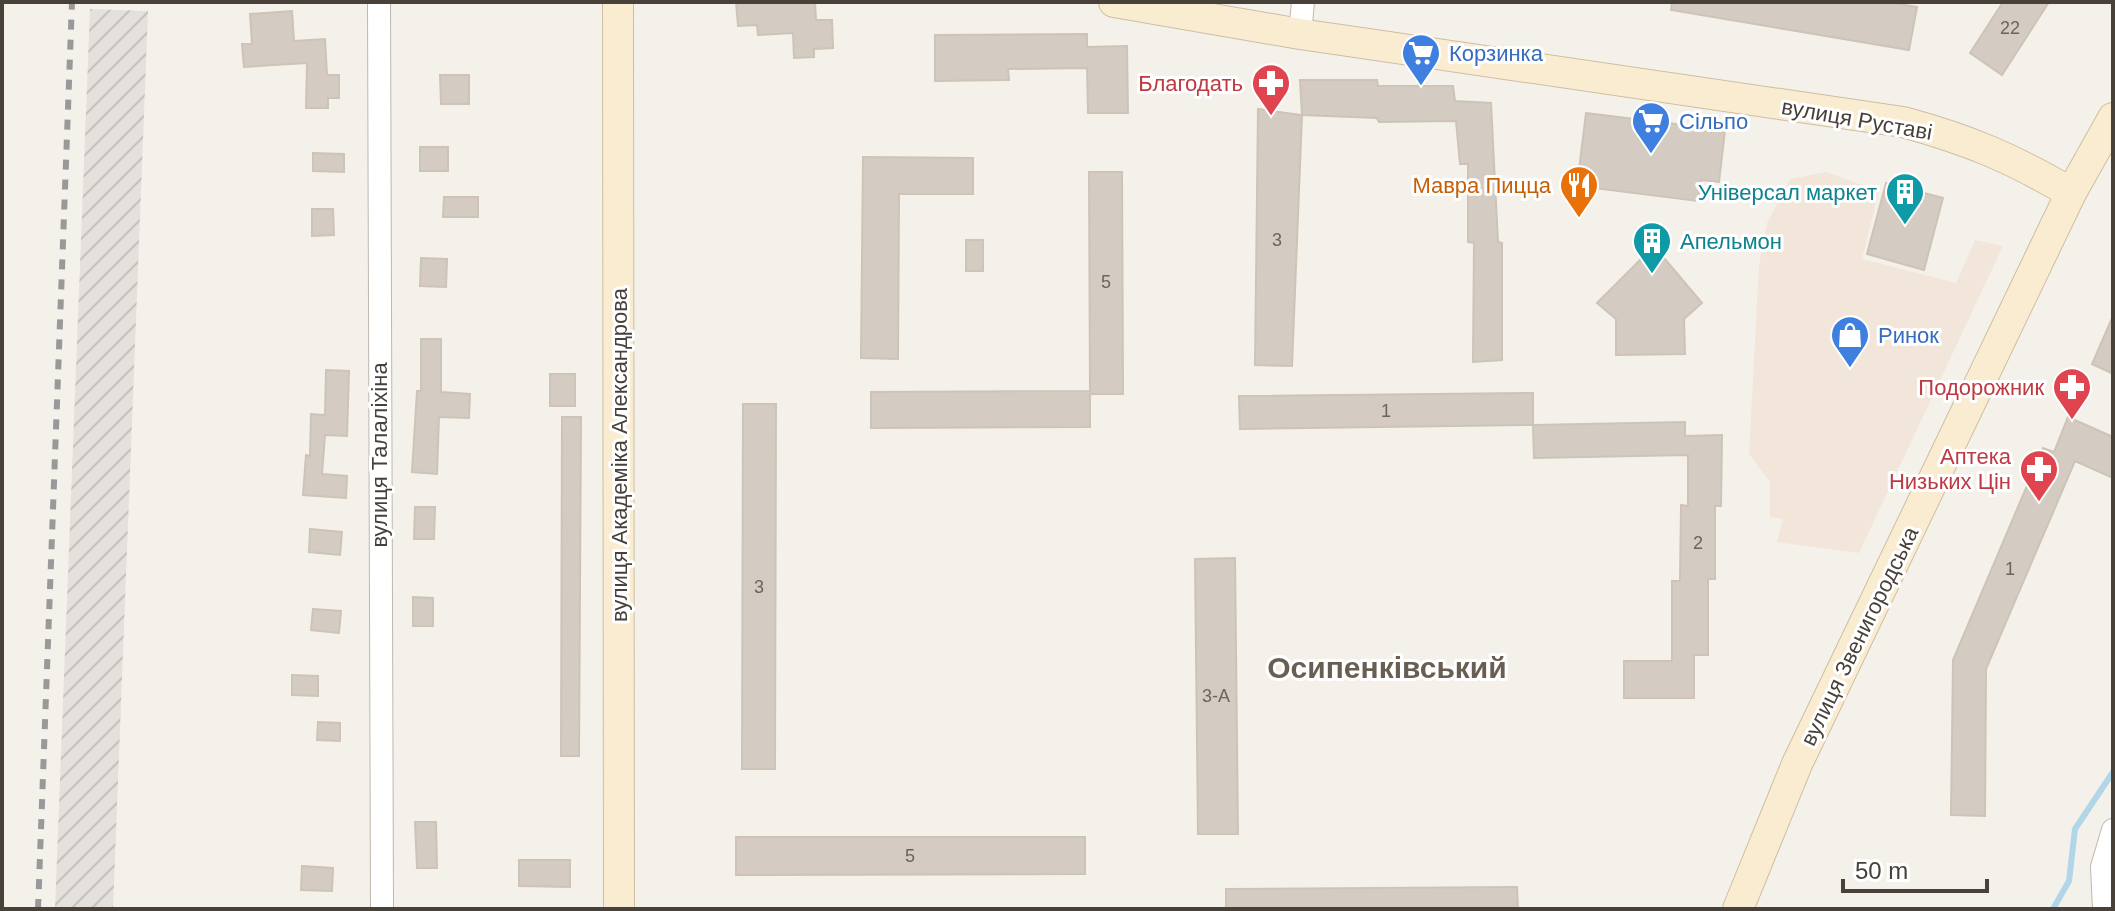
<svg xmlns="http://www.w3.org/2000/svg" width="2115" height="911" viewBox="0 0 2115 911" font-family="Helvetica,sans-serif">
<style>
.commercial{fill:#f2e6da}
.industrial{fill:url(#industrial-furrows)}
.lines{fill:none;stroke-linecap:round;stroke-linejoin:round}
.stream{stroke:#b0d6e8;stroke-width:6}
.building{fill:#d4ccc2;stroke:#cec3b6;stroke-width:2}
.street-casing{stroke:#beb7af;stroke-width:24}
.secondary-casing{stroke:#cebea1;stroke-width:32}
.street{stroke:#fff;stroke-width:22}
.secondary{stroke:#f9ecd1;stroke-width:30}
.rail{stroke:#999;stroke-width:6;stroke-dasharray:10 10;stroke-linecap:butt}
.labels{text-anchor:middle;stroke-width:6;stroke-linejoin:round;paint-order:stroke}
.number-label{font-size:18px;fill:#6a645c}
.shop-label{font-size:22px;fill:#366cbe;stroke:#fff;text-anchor:start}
.health-label{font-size:22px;fill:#be3a42;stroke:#fff;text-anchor:end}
.street-label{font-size:22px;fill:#47413a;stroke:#fff}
.food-label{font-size:22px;fill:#c56008;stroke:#fff;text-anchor:end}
.culture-label{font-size:22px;fill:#0d838f;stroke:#fff;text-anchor:end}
.district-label{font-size:30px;font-weight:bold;fill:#695e52;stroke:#fff}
</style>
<defs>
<pattern id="industrial-furrows" width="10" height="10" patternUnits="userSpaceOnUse" patternTransform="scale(2)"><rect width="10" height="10" fill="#e4e0dc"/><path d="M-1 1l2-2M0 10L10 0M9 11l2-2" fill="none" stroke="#c5c1be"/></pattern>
</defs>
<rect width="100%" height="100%" fill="#f4f1eb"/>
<!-- commercial -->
<polygon class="commercial" points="1826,172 1879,191 1862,259 1956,283 1975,240 2003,246 1859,553 1777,542 1783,519 1770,517 1770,482 1749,454 1759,265 1767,223 1790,179"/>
<!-- industrial -->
<polygon class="industrial" points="90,9 148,11 113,909 55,909"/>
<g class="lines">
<!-- stream -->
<polyline class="stream" points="2053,909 2069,881 2075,829 2113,772"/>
</g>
<!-- building -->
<g class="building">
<polygon points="736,2 815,2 816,20 832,20 833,48 814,49 814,57 794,58 793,33 758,35 757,25 738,26"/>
<polygon points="1672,2 1888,2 1917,7 1909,50 1671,10"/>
<polygon points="2003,2 2049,2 2002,75 1970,53"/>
<polygon points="292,11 294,41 325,39 327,75 339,75 339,98 328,98 328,108 306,108 307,63 244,67 242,44 252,44 250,14"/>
<polygon points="1087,34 1087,47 1127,46 1128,113 1088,113 1087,68 1008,69 1009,80 935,81 935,35"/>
<polygon points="440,75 469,75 469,104 441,104"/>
<polygon points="1300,80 1377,80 1378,86 1453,86 1455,101 1491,103 1498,242 1502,243 1502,360 1473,362 1474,243 1468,242 1468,164 1460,164 1456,121 1379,122 1377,118 1302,115"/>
<polygon points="1258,109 1302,115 1292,366 1255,365"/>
<polygon points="1586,113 1725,130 1719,182 1701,180 1698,201 1577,186"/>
<rect x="420" y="147" width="28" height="24"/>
<polygon points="313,153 344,154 344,172 313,171"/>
<polygon points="863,157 973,158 973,194 899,194 898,359 861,358"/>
<polygon points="1089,172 1122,172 1123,394 1090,394 1090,427 871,428 871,392 1090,391"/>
<polygon points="1886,183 1943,198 1924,270 1867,254"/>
<polygon points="444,197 478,197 478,217 443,217"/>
<polygon points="312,209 333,209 334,235 312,236"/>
<rect x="966" y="240" width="17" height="31"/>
<polygon points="1654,246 1702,303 1684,319 1685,354 1616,355 1616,319 1597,303"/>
<polygon points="421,258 447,259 446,287 420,286"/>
<polygon points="2113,316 2113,374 2092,364"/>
<polygon points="421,339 441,339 441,392 470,394 469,418 439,417 437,474 412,472 417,391 421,391"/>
<polygon points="326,370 349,371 347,436 325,435 322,474 347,476 346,498 303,495 306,455 310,456 311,414 325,415"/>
<rect x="550" y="374" width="25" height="32"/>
<polygon points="1533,393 1533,425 1240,429 1239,396"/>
<polygon points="743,404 776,404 775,769 742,769"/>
<polygon points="562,417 581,417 579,756 561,756"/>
<polygon points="2068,417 2113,437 2113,478 2075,461 1986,669 1985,816 1951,815 1953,660 2043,448 2054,452"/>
<polygon points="1685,422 1685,436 1722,435 1721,506 1715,506 1715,579 1708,579 1708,655 1694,655 1694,698 1624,698 1624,661 1672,661 1672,581 1680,581 1681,505 1688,506 1688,455 1534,458 1533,425"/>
<polygon points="415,507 435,507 434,539 414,539"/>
<polygon points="310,529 342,532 340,555 309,552"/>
<polygon points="1235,558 1238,834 1198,834 1195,559"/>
<polygon points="413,597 433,598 433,626 413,626"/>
<polygon points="313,609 341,611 339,633 311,630"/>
<polygon points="292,675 318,676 318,696 292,695"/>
<polygon points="318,722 340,723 340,741 317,740"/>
<polygon points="415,822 436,822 437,868 417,868"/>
<polygon points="736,837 1085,837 1085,874 736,875"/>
<polygon points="519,860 570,860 570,887 519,886"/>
<polygon points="302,866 333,868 332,891 301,890"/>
<polygon points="1517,887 1518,909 1226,909 1226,889"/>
</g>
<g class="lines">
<defs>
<g id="street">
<polyline points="379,2 382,909"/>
<polyline points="1300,34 1303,2"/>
<polyline points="2104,909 2102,867 2113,830"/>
</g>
<g id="secondary">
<polyline points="618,2 619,909"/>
<path d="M1114 2 1300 34 1903 122C1969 140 2012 158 2071 193"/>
<polyline points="1738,909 1797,764 2071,193 2113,118"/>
</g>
</defs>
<!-- street casing -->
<use href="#street" class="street-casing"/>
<!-- secondary casing -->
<use href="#secondary" class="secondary-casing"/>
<!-- street -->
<use href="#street" class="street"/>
<!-- secondary -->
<use href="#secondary" class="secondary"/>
<!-- rail -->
<polyline class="rail" points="38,909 72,2"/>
</g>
<!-- icons -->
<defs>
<symbol id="supermarket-pin" viewBox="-11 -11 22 30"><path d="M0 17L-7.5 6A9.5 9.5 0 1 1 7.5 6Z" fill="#3f7fe0" stroke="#fff"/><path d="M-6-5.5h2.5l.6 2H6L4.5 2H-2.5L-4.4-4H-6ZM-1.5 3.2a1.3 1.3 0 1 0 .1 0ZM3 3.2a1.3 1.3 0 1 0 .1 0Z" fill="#fff"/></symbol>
<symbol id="pharmacy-pin" viewBox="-11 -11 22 30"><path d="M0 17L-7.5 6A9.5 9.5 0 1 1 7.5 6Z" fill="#e0444e" stroke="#fff"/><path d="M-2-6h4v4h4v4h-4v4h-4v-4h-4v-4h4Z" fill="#fff"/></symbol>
<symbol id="restaurant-pin" viewBox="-11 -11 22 30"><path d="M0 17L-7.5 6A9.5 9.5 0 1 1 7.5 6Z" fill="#e8710a" stroke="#fff"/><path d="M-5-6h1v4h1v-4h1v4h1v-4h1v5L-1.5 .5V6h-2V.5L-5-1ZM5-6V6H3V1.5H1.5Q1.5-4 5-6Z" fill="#fff"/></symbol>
<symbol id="building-pin" viewBox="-11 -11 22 30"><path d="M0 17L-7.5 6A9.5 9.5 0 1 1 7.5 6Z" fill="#0f9aa8" stroke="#fff"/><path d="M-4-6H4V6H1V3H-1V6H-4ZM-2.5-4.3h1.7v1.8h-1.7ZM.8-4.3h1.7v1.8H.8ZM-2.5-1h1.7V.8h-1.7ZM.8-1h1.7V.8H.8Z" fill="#fff"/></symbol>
<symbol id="shop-pin" viewBox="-11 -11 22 30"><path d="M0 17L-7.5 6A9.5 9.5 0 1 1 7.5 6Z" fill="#3f7fe0" stroke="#fff"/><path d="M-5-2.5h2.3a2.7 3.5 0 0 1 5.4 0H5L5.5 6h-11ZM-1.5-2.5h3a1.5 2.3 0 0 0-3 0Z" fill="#fff"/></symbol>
</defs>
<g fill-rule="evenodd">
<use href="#supermarket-pin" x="1399" y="31" width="44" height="60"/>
<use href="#pharmacy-pin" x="1249" y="61" width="44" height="60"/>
<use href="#supermarket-pin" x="1629" y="99" width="44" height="60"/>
<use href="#restaurant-pin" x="1557" y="163" width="44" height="60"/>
<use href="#building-pin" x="1883" y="170" width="44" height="60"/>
<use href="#building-pin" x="1630" y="219" width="44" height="60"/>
<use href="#shop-pin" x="1828" y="313" width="44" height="60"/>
<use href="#pharmacy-pin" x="2050" y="365" width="44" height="60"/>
<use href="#pharmacy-pin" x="2017" y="447" width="44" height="60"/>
</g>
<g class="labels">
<!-- number labels -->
<g class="number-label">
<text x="2010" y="34">22</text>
<text x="1277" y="246">3</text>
<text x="1106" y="288">5</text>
<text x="1386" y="417">1</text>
<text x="1698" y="549">2</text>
<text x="2010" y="575">1</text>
<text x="759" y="593">3</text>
<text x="1216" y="702">3-А</text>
<text x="910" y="862">5</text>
</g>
<!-- shop labels -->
<g class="shop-label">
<text x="1449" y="61">Корзинка</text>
<text x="1679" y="129">Сільпо</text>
<text x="1878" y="343">Ринок</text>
</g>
<!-- health labels -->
<g class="health-label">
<text x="1243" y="91">Благодать</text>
<text x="2044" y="395">Подорожник</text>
<text x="2011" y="464">Аптека<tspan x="2011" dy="25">Низьких Цін</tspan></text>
</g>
<!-- street labels -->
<g class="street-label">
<text transform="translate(1857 119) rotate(10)" y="8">вулиця Руставі</text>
<text transform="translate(379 455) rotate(-90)" y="8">вулиця Талаліхіна</text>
<text transform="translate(619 455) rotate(-90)" y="8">вулиця Академіка Александрова</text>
<text transform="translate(1859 636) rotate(-64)" y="8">вулиця Звенигородська</text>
</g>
<!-- food labels -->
<g class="food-label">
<text x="1551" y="193">Мавра Пицца</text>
</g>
<!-- culture labels -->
<g class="culture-label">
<text x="1877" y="200">Універсал маркет</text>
<text x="1680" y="249" text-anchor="start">Апельмон</text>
</g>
<!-- district labels -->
<g class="district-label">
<text x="1387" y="678">Осипенківський</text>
</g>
</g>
<!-- border -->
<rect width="2115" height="911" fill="none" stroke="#47413a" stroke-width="8"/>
<!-- scale -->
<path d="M1843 879v12h144v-12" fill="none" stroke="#47413a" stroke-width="4"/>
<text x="1855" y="879" font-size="24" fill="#47413a" stroke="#ffffff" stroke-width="6" paint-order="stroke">50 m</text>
</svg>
